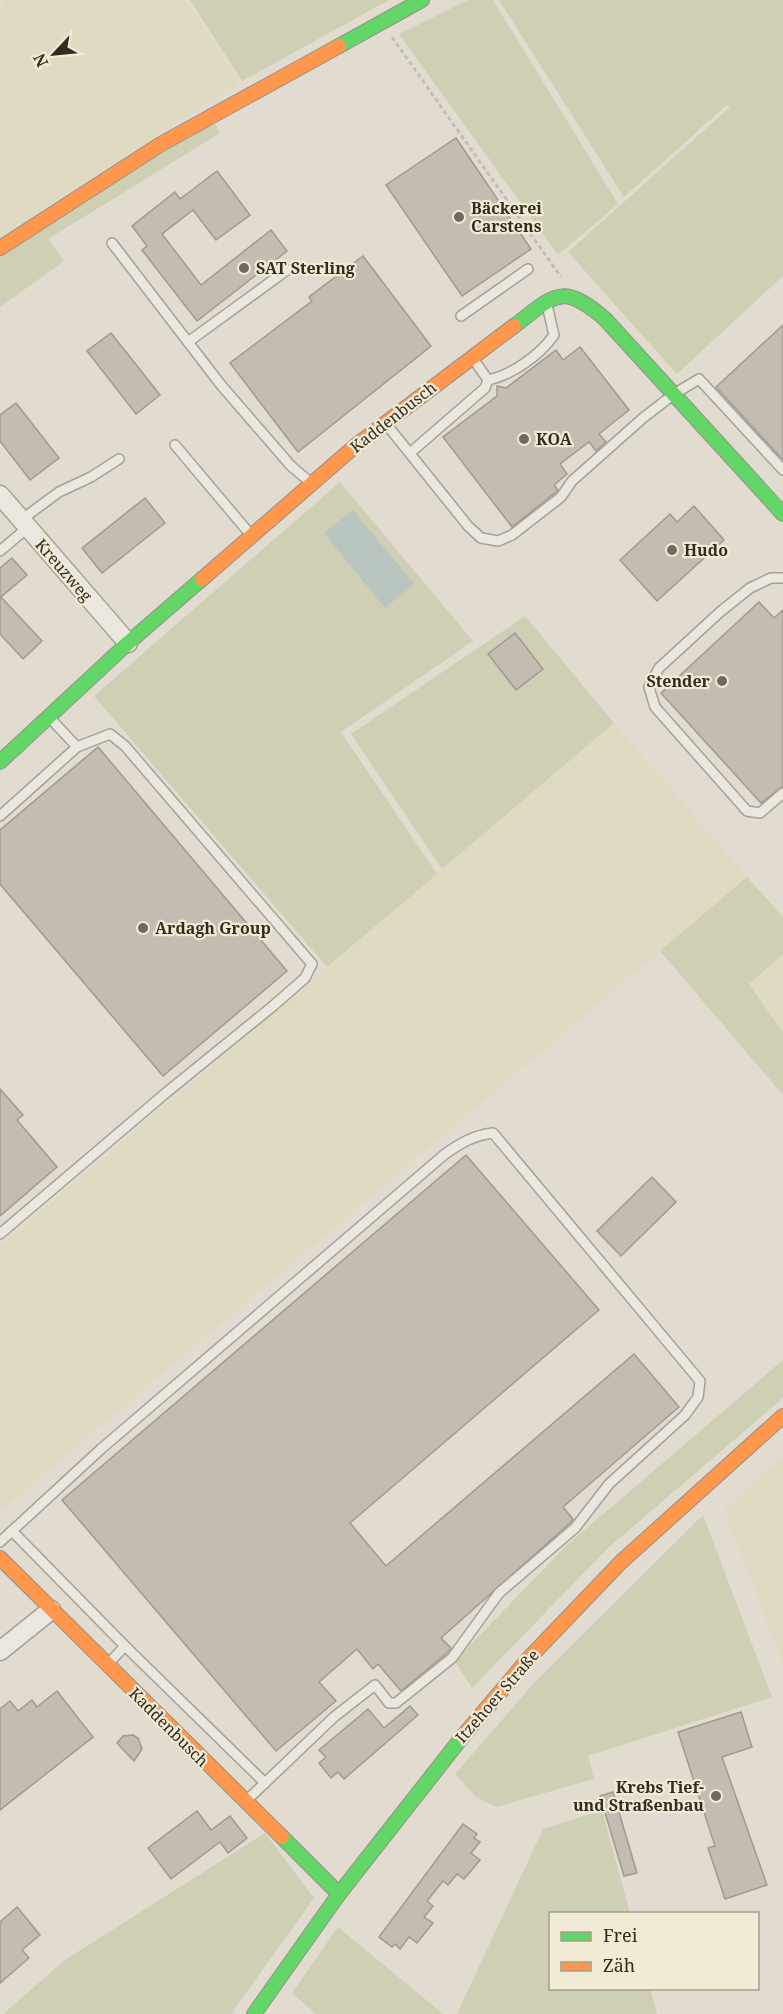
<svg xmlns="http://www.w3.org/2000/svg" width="783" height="2014" viewBox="0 0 783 2014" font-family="'Noto Serif',serif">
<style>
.farmland{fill:#dfdac1}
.green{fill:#cecfb3}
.water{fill:#b8c6bf}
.building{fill:#c4bcb0;stroke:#a1998e;stroke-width:1.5}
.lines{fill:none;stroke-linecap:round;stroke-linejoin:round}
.lane-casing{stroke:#a6a197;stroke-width:12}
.street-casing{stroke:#a6a197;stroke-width:21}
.fast-casing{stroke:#969188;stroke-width:16}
.slow-casing{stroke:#969188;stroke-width:16}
.path{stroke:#c2beb6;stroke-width:3;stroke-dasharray:4.5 3;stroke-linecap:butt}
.lane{stroke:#eae7df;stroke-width:9}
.street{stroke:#eae7df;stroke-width:18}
.fast{stroke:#63d668;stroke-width:14}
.slow{stroke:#ff974d;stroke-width:14}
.poi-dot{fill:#71695d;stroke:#f1ebd5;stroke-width:2}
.labels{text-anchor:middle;stroke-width:4.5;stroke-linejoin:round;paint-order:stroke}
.poi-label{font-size:16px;font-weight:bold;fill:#342b20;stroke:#f1ebd5;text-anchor:start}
.street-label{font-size:16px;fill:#342b20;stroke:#f1ebd5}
</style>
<rect width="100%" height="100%" fill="#e1dccf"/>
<!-- farmland -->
<g class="farmland">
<polygon points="6,0 186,0 239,83 0,237 0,10"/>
<polygon points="614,723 747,877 0,1511 0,1246"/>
<polygon points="783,954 783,1033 749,984"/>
<polygon points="783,1457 783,1663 724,1509"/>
</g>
<!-- green -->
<g class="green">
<polygon points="190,0 389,0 242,81"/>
<polygon points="468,0 493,0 618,204 558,255 399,34"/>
<polygon points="499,0 783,0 783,276 677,374 568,252 730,107 727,105 624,197"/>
<polygon points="213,120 220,133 48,239 64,261 0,307 0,257"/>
<polygon points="340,482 473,641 341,732 437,874 327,967 94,696"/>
<polygon points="525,616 614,723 442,869 351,734"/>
<polygon points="747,877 783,917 783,954 749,984 783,1033 783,1095 660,951"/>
<polygon points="783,1360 783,1398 608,1548 472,1688 455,1661 567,1545"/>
<polygon points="703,1515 772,1697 588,1756 594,1779 496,1807 476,1797 455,1774 535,1682"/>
<polygon points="602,1810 630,1913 550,1914 550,1988 650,1989 657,2014 457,2014 543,1829"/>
<polygon points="265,1833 314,1898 231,2014 3,2014 65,1960"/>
<polygon points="338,1927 443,2014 316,2014 292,1993"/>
</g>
<!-- water -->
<polygon class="water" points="353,510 414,584 385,608 324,533"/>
<!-- building -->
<g class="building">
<polygon points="456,138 531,249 462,296 386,185"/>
<polygon points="217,171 250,215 216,240 193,210 162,234 201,285 271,230 287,251 197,321 142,250 147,246 132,226 175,192 180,199"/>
<polygon points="363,256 431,346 298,452 230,363 312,301 309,297"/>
<polygon points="783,325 783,460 716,387"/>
<polygon points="111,333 160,395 136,414 87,351"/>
<polygon points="580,347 629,410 599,434 606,442 596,451 589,442 560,464 567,474 554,485 558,490 556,492 512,527 443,437 497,396 497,386 506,388 556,350 563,360"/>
<polygon points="16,403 59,458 30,480 0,441 0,415"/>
<polygon points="145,498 165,523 102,573 82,548"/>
<polygon points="694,506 724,540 657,601 620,560 670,514 677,522"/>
<polygon points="12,558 27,575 1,597 42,641 23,659 0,634 0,568"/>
<polygon points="759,602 774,618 783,610 783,786 761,803 661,693"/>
<polygon points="515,633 543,669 516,690 488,654"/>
<polygon points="98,747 287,971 163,1076 0,884 0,830"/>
<polygon points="0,1089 23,1115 17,1120 57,1167 0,1216"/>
<polygon points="466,1155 599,1310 350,1523 386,1566 634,1354 679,1407 563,1507 573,1519 570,1523 441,1638 451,1648 447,1653 401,1691 378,1664 373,1669 357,1649 319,1682 336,1701 276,1751 62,1500"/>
<polygon points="652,1177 676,1202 621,1256 597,1231"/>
<polygon points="57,1691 93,1737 0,1810 0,1709 10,1701 18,1711 32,1700 37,1707"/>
<polygon points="410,1706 418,1715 344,1779 338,1772 331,1778 319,1763 326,1757 319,1750 368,1709 384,1728"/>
<polygon points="741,1712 752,1747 722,1757 767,1885 725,1899 708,1848 715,1846 678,1732"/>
<polygon points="133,1735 138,1738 142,1749 134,1761 117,1743 123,1736"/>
<polygon points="613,1792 637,1873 624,1876 600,1796"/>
<polygon points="197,1811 211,1830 230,1816 247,1838 228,1853 220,1842 171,1879 148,1848"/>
<polygon points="463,1824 477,1834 474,1838 480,1842 471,1853 480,1860 464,1879 457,1874 448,1885 443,1881 427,1901 433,1906 424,1917 433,1923 417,1943 409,1937 400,1949 395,1944 392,1947 379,1937"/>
<polygon points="17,1907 40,1935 22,1950 29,1958 0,1983 0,1922"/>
</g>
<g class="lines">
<defs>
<g id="lane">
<polyline points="112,243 221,385 291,466 310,482"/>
<polyline points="461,316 528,269"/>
<polyline points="188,342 287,270"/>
<path d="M488 380C512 375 540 355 554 335L547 305"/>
<polyline points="387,425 468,526 481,538 498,541 512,535 561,497 572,481 643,418 674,394 699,379 783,470"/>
<polyline points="175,445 250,534"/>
<polyline points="410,453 485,388 488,380 474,360"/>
<polyline points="21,520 59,492 91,477 119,459"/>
<polyline points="0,551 27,528"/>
<polyline points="783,578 771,578 750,588 720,612 659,668 649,687 655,707 747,811 760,813 783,793"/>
<polyline points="50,718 77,747"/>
<polyline points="0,816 77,747 110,734 125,746 312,964 305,978 273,1006 167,1092 0,1234"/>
<polyline points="12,1531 125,1646 108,1664"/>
<path d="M0 1542 101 1449 445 1154C461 1143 474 1135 493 1133L700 1381 698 1397 685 1415 609 1484 575 1528 499 1593 452 1658 396 1703H389L375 1685 334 1717 246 1801"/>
<polyline points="125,1646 265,1783"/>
</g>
<g id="street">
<polyline points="0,495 128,643"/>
<polyline points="0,1651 51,1610"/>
</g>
<g id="fast">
<polyline points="339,46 422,0"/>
<path d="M514 326C554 296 561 281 605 319L783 514"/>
<polyline points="0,762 128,643 202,579"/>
<polyline points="282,1837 339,1894"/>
<polyline points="254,2014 339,1894 463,1736"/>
</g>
<g id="slow">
<polyline points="0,248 161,144 339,46"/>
<polyline points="202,579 354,447 514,326"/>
<polyline points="0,1558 282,1837"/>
<polyline points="463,1736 530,1657 621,1562 783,1416"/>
</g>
</defs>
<!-- lane casing -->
<use href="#lane" class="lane-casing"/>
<!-- street casing -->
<use href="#street" class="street-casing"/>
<!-- fast casing -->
<use href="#fast" class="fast-casing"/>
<!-- slow casing -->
<use href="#slow" class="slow-casing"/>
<!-- path -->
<polyline class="path" points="392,37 561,277"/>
<!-- lane -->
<use href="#lane" class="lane"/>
<!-- street -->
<use href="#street" class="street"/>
<!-- fast -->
<use href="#fast" class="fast"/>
<!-- slow -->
<use href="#slow" class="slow"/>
</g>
<!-- markers -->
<g class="poi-dot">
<circle cx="459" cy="217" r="6"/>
<circle cx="244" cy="268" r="6"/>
<circle cx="524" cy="439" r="6"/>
<circle cx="672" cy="550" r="6"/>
<circle cx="722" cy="681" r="6"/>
<circle cx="143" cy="928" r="6"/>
<circle cx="716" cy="1796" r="6"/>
</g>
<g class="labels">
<!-- poi labels -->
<g class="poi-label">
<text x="471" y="214">Bäckerei<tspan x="471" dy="18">Carstens</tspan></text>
<text x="256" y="274">SAT Sterling</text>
<text x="536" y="445">KOA</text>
<text x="684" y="556">Hudo</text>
<text x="710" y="687" text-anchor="end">Stender</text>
<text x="155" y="934">Ardagh Group</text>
<text x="704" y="1793" text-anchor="end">Krebs Tief-<tspan x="704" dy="18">und Straßenbau</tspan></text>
</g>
<!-- street labels -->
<g class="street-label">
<text transform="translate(393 417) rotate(-38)" y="6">Kaddenbusch</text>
<text transform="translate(64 570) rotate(49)" y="6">Kreuzweg</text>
<text transform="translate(497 1696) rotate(-49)" y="6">Itzehoer Straße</text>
<text transform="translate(169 1727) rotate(45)" y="6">Kaddenbusch</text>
</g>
</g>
<!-- legend -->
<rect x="549" y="1912" width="210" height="78" fill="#f1ebd5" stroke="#a59e8d" stroke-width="1.5"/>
<rect x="561" y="1932" width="30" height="9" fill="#63d668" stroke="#a59e8d" stroke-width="1.5"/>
<text x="603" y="1942" font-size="18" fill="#342b20">Frei</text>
<rect x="561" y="1962" width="30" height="9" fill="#ff974d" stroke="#a59e8d" stroke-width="1.5"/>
<text x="603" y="1972" font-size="18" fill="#342b20">Zäh</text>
<!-- north arrow -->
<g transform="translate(54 54) rotate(244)" stroke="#f1ebd5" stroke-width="4.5" paint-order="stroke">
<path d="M0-4.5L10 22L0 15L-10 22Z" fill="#342b20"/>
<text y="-9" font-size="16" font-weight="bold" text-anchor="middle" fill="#342b20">N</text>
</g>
</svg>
